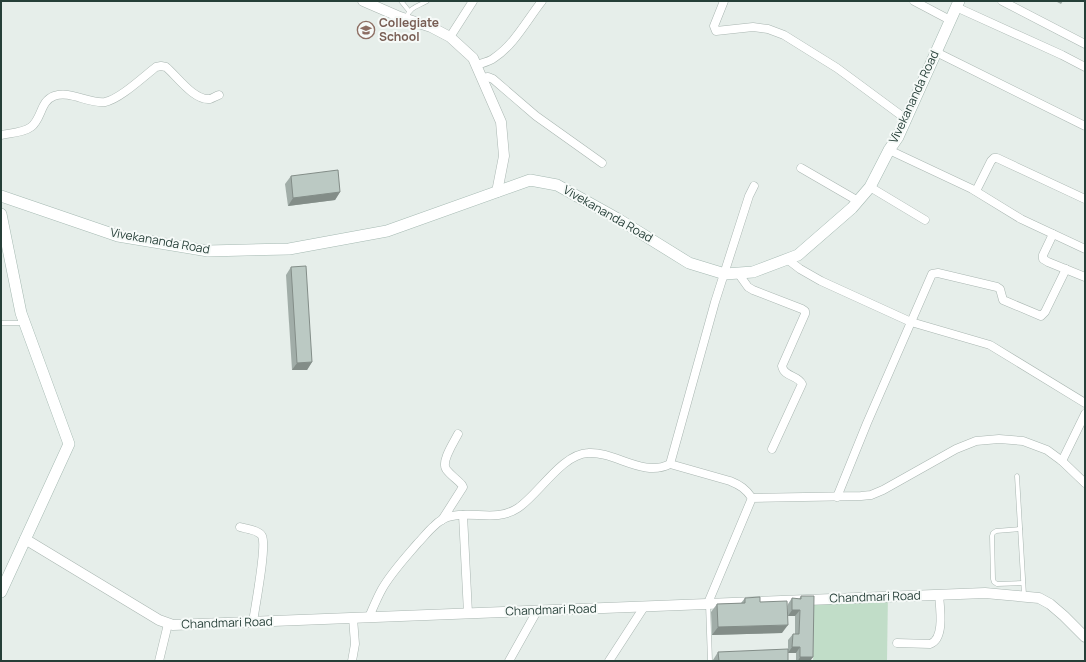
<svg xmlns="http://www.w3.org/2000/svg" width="1086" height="662" viewBox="0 0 1086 662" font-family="Manrope,sans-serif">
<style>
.green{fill:#c1ddc8}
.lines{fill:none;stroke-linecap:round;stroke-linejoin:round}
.service-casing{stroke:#a9b6b1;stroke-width:5}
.minor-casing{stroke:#a9b6b1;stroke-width:9}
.tertiary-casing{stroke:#a9b6b1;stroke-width:11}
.secondary-casing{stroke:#a5b9b2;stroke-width:12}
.service{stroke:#fff;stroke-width:4}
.minor{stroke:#fff;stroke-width:8}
.tertiary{stroke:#fff;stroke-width:10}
.secondary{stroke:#fff;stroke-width:11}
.wall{fill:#a1ada8}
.shaded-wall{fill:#838d88}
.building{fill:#bbc9c3;stroke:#838d88}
.labels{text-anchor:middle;stroke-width:4;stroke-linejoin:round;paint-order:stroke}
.education-label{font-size:12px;font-weight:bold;fill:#785e54;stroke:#f6faf8;text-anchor:start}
.street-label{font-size:12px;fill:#263f38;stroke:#f6faf8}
</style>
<rect width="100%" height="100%" fill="#e6eeea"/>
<!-- green -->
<polygon class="green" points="888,592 887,661 813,661 814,595"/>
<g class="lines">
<defs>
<g id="service">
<polyline points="401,1 409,11"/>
<path d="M406 18C411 6 417 7 427 1"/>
<polyline points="1,323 24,323"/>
<polyline points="1017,476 1024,595"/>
<polyline points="1020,529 996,531 993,533 992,536 993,579 994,582 997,584 1023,583"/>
<polyline points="708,604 710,661"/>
</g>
<g id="minor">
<polyline points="724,1 714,26 716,31 753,27 768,29 784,35 837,68 906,119"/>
<polyline points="914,1 950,20"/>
<polyline points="1002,1 1085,44"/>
<polyline points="956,7 1062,55 1085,67"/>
<polyline points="450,37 473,1"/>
<polyline points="936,52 1085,126"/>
<path d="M476 65C482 63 489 62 494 58 514 45 527 20 542 1"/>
<polyline points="482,78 488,77 493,79 536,116 602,163"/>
<path d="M1 135C10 133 23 133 31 127 42 119 40 101 54 96 70 90 88 104 105 102 120 99 143 77 156 67L161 66 166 67C177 76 194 101 210 99 213 98 216 96 219 95"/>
<polyline points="889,150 972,189 1021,219 1085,249"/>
<polyline points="801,168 858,201"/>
<polyline points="870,187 925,220"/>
<polyline points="976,191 991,161 994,158 997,158 1085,199"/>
<polyline points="1053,234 1043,255 1043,259 1048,262 1085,277"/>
<polyline points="787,259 800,269 821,281 911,322 990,345 1085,403"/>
<path d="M738 273 748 287 753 290 802 309 805 311V314L782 366C784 377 798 375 802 384L772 449"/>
<polyline points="1062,461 1085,414"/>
<path d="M670 464 730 481C740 485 746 489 752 498"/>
<polyline points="837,497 867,423 932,274 938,273 997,287 1000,289 1003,300 1041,316 1045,312 1066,269"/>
<polyline points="463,515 468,613"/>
<path d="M442 520 463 487 462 485C457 479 450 475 446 469 441 461 454 442 458 434"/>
<path d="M240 527C246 529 259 530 262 536 267 546 255 607 253 622"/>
<polyline points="708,603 752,498 861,496 871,495 883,490 956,449 976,441 999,439 1023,441 1047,450 1062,461 1085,483"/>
<path d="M369 617C373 608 377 598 382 589 391 573 405 558 417 544 423 538 428 531 434 526 439 521 446 517 452 516 474 511 497 522 518 508 539 494 562 454 588 453 615 451 643 478 670 464L715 302 749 196 754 186"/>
<path d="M897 643 930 644C945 639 940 608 939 595"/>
<polyline points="159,661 168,624"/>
<polyline points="352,661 355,644 353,618"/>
<polyline points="509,661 537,611"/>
<polyline points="609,661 644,607"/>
</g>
<g id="tertiary">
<polyline points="363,1 400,17 431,27 450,37 473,58 501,122 504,156 497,192"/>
<polyline points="25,539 159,620 173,625 985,593 1039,598 1050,604 1064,616 1085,637"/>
</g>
<g id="secondary">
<polyline points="1,196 118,236 208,251 289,249 387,231 530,180 557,185 618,219 689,263 725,274 753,272 798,255 852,208 870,187 889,150 898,137 959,1"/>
<polyline points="1,214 21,313 69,444 1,592"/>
</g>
</defs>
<!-- service casing -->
<use href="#service" class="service-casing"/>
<!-- minor casing -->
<use href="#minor" class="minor-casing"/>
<!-- tertiary casing -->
<use href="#tertiary" class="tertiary-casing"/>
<!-- secondary casing -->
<use href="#secondary" class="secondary-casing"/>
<!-- service -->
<use href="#service" class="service"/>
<!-- minor -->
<use href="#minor" class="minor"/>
<!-- tertiary -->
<use href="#tertiary" class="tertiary"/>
<!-- secondary -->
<use href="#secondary" class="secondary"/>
</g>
<!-- wall -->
<g class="wall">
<polygon points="1055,1 1063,1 1061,4"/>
<polygon points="291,176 340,192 335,200 288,206 285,184"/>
<polygon points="291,267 312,362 307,370 292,370 286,275"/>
<polygon points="801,596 813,657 810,661 796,661 796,653 788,653 788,640 793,634 795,634 795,616 788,616 788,604 792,598 799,599"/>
<polygon points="745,598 760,602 782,633 712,635 711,612 717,604 741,603"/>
<polygon points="718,652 788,661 713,661 713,660"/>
</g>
<!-- shaded-wall -->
<g class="shaded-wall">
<polygon points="340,192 335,200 288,206 293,198"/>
<polygon points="312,362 307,370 292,370 297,363"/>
<polygon points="792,610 800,610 795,616 788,616"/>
<polygon points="788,625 782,633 712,635 718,627"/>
<polygon points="792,647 800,647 796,653 788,653"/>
<polygon points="800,657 813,657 810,661 798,661"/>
</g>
<!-- building -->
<g class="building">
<polygon points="338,170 340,192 293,198 291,176"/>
<polygon points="306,266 312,362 297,363 291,267"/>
<polygon points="801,596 814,596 813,657 800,657 800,647 792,647 793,634 799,634 800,610 792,610 792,598 801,599"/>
<polygon points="760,597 760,602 787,601 788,625 718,627 717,604 745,603 745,598"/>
<polygon points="788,649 788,661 719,661 718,652"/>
</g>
<!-- icons -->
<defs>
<symbol id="school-ring" viewBox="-11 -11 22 22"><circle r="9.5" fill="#f6faf8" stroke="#8d6e63" stroke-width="1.5"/><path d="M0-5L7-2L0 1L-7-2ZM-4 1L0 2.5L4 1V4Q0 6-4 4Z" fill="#8d6e63"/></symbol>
</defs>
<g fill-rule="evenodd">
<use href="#school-ring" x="356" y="20" width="20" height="20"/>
</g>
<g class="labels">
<!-- education labels -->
<g class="education-label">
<text x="379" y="27">Collegiate<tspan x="379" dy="14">School</tspan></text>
</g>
<!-- street labels -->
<g class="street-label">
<text transform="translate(914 97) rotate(-65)" y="4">Vivekananda Road</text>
<text transform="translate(608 214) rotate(30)" y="4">Vivekananda Road</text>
<text transform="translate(160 241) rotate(10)" y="4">Vivekananda Road</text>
<text transform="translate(875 597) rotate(-2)" y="4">Chandmari Road</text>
<text transform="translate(551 610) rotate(-2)" y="4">Chandmari Road</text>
<text transform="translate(227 623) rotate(-2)" y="4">Chandmari Road</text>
</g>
</g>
<!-- border -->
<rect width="1086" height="662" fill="none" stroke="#263f38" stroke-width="4"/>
</svg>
